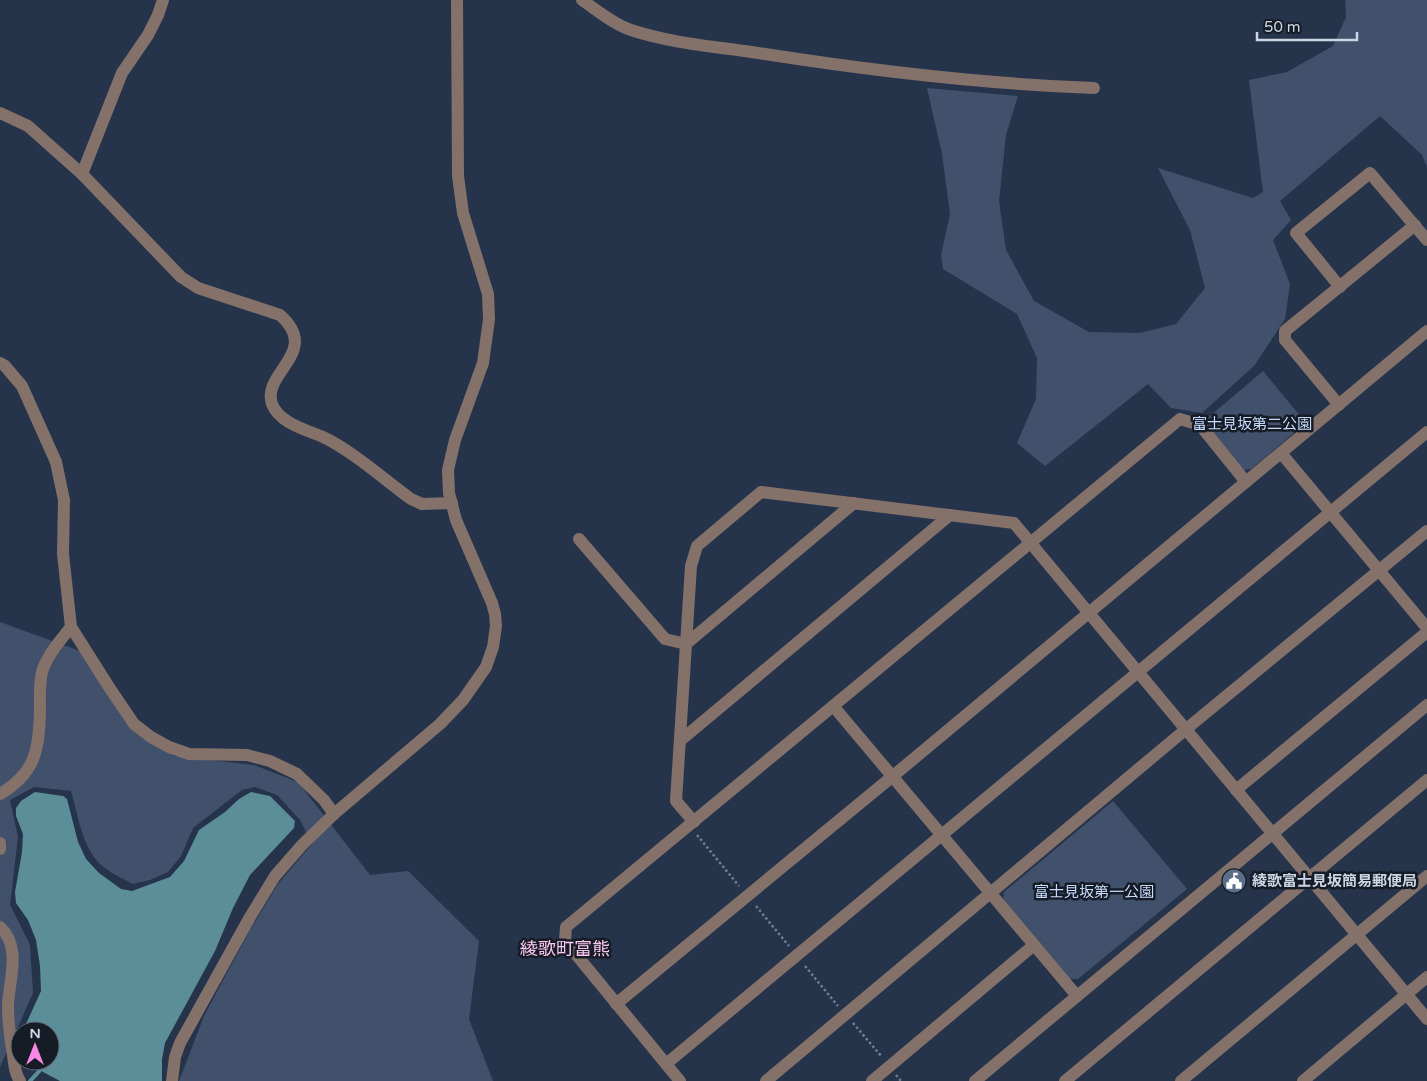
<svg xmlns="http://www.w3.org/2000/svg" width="1427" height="1081" viewBox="0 0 1427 1081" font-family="'Varela Round','Noto Sans JP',sans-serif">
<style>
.green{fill:#41516c}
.water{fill:#5b8e99}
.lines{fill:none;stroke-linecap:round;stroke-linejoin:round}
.stream{stroke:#5b8e99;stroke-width:4}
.path{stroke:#717d90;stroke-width:2.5;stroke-dasharray:2.5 2.5;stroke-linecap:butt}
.minor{stroke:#83716a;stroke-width:12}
.labels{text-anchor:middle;stroke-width:5;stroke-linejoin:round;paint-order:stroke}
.park-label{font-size:15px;fill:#c6dafc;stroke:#151c26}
.poi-label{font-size:15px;font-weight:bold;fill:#ccd5e4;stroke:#151c26;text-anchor:start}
.quarter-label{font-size:18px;fill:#fbc6ef;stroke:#151c26}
</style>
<rect width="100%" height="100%" fill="#26344b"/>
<!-- green -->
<g class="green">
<polygon points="1345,0 1427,0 1427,167 1422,155 1380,116 1280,201 1291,220 1273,240 1290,284 1285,319 1254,366 1202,413 1171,408 1148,384 1045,466 1017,443 1036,399 1037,358 1017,314 943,269 941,255 950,214 942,154 927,88 1018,96 1006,135 999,201 1006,250 1034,301 1089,332 1140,333 1176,324 1205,288 1190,230 1158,168 1253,198 1263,192 1249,80 1287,72 1333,46 1346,17"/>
<polygon points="1263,371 1306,423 1251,469 1243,470 1203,422"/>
<path d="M0 622 80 651 136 730 174 756 254 765 298 782 370 875 408 871 479 941 469 1019 493 1081H179L204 1016 250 930 278 884 312 844 300 820 277 795 255 787 242 790 193 828 181 856 168 872 150 880 133 884C122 878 110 873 100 864 82 846 78 815 71 791L34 787 10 800 18 837 10 905 30 945 33 993 0 1067Z"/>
<polygon points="1113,801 1187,889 1078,979 1070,979 1003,901 1004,892"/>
</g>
<!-- water -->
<polygon class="water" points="35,792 63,796 67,799 78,842 86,859 99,873 121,889 132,891 170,877 184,861 199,830 225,812 239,799 251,792 270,796 295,821 294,828 250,875 233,908 215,951 165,1043 162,1059 162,1081 60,1081 43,1072 32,1061 50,1061 50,1031 24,1031 26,1024 41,991 40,966 36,940 28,920 16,903 15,892 22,852 23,834 16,816 16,808 21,801"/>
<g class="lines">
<!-- stream -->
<polyline class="stream" points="30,1081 44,1066"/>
<!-- path -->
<g class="path">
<polyline points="697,835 739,886"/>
<polyline points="756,906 789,946"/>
<polyline points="805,966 838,1006"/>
<polyline points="853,1023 882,1057"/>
<polyline points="896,1075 901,1081"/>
</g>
<!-- minor -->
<g class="minor">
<path d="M582 0C597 10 613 24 631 30 673 44 721 47 765 54 874 71 984 84 1094 88"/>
<path d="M0 113 28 126 82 174 181 277 198 288 280 315C322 352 261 373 272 404 279 423 307 430 323 437 351 450 385 480 411 499L422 504 452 503"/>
<polyline points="82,174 122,73 148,35 158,15 163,0"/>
<polyline points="1340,287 1296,233 1370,173 1427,240"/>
<polyline points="0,363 5,366 22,386 56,462 64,500 63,554 71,627 109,687 134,724 151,737 169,747 189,754 247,755 270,761 297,774 324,800 334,814"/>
<polyline points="1339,405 1285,340 1285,331 1415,225"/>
<polyline points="1281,453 1427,628"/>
<polyline points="579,539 665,639 686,644 854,503"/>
<polyline points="834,707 1077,996"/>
<polyline points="681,740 950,515"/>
<polyline points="1236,790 1427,632"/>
<path d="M0 794C36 773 39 749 40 710 40 697 39 684 42 672 47 655 60 641 71 627"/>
<polyline points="694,822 676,801 691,566 697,546 761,492 1014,523 1427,1019"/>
<polyline points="0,843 0,849"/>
<path d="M0 927C22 947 9 980 8 1005 8 1022 10 1038 13 1055 14 1064 15 1074 20 1081"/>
<polyline points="616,1004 893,776 1427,331"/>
<polyline points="666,1064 1427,432"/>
<polyline points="172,1081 175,1057 180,1043 250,917 275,876 302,845 334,814 440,724 463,700 486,667 493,647 496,626 495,614 492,603 456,520 449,493 448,470 455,440 483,363 489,319 488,294 463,213 458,176 457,0"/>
<polyline points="680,1081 565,941 566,927 1180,419 1200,425 1246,482"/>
<polyline points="766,1081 1185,730 1427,531"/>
<polyline points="872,1081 1034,945"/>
<polyline points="975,1081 1427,705"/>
<polyline points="1065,1081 1427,780"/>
<polyline points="1181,1081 1427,876"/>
<polyline points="1303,1081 1427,977"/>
</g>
</g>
<!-- icons -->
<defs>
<symbol id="civic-disc" viewBox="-11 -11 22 22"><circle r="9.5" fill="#5c6f8a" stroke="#151c26"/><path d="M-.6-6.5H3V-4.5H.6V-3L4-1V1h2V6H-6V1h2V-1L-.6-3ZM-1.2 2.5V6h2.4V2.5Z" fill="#fff"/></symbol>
</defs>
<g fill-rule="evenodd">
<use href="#civic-disc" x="1220" y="867" width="28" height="28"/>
</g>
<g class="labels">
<!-- park labels -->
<g class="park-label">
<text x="1252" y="429">富士見坂第二公園</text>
<text x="1094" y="897">富士見坂第一公園</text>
</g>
<!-- poi labels -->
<g class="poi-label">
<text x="1252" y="886">綾歌富士見坂簡易郵便局</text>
</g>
<!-- quarter labels -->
<g class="quarter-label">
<text x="565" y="955">綾歌町富熊</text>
</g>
</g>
<!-- north arrow -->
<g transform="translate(35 1046)"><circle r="24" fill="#151c26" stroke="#5e6672"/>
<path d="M0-4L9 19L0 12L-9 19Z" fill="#fb87e5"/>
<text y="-8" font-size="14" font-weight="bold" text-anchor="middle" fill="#ccd5e4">N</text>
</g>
<!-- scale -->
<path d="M1257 32v8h100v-8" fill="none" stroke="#ccd5e4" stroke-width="2.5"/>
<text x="1264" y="32" font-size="15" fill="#ccd5e4" stroke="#151c26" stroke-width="4" paint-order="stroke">50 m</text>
</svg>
